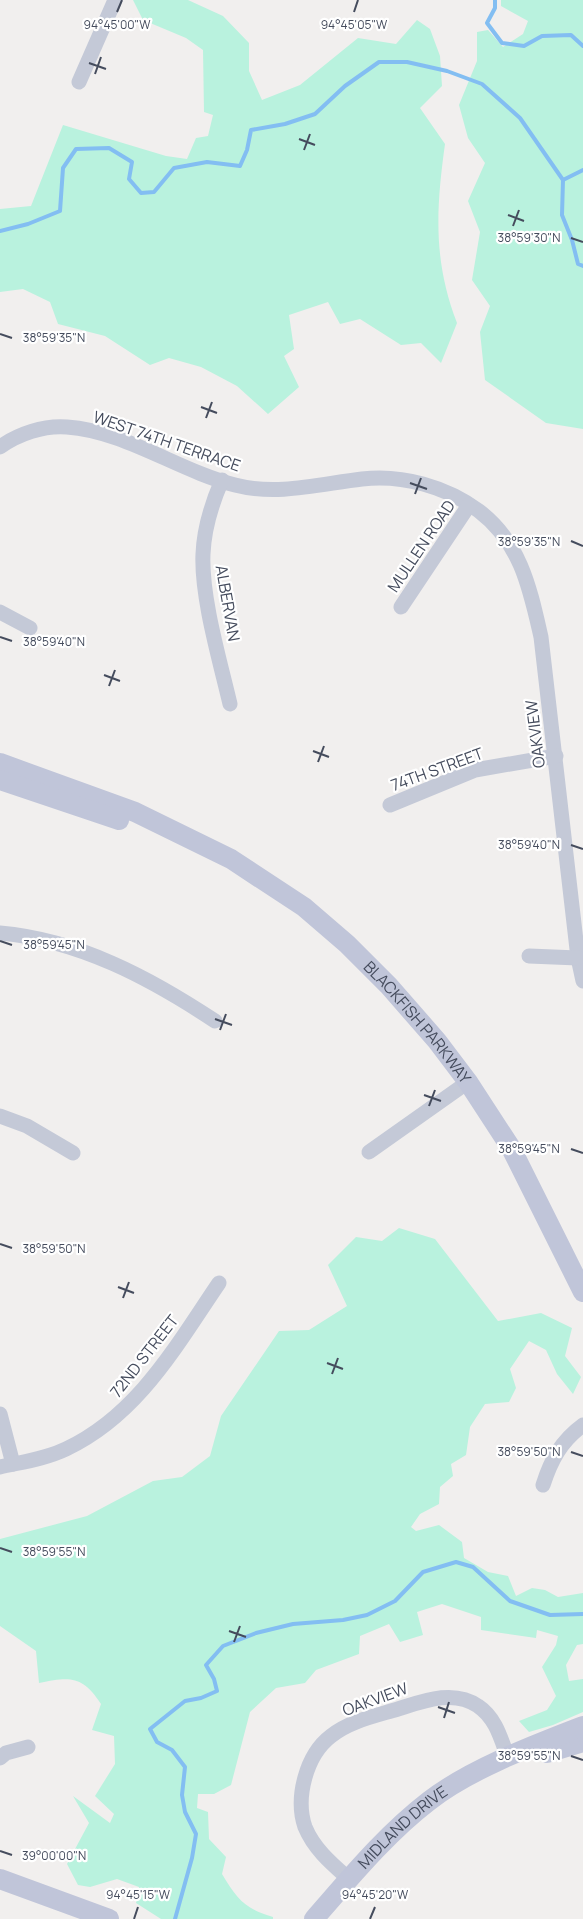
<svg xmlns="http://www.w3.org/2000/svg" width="583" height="1919" viewBox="0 0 583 1919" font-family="Manrope,sans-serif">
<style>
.green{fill:#b9f2de}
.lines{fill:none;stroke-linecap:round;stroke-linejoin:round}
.stream{stroke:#83bef2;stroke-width:4}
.street{stroke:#c4c9d7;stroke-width:15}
.secondary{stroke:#c0c5d9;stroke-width:20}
.ticks{fill:none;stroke:#454c5d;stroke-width:2}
.labels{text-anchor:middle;stroke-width:4.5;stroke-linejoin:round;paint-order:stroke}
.street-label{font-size:16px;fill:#454c5d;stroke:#fff}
.ticks-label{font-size:12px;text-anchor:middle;fill:#454c5d;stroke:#fff;stroke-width:4.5;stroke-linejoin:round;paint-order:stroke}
</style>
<rect width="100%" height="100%" fill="#f1efee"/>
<!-- green -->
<g class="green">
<path d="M133 0H188L223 16 249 43V71L262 100 300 85 358 38 396 44 417 20 430 29 440 56 442 86 420 108 445 144C436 209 433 261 457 323L441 363 421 343 401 345 360 319 340 324 328 302 289 315 294 349 284 356 299 387 268 414 237 386 201 367 169 358 150 365 105 336 58 324 50 302 23 289 0 292V209L31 206 63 125 166 156 187 159 196 138 208 136 213 115 204 112 203 50 186 38 143 20Z"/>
<polygon points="501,0 583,0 583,429 546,423 485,380 480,332 490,306 472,280 480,232 468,201 485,163 468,138 459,105 477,61 477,32 488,30 503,47 523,34 528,21 501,6"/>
<path d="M399 1228 435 1239 498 1321 541 1313 572 1328 565 1356 581 1377 573 1394 557 1374 546 1350 529 1341 510 1369 516 1388 509 1402 485 1404 470 1427 466 1455 451 1464 453 1476 440 1487 439 1504 420 1514 411 1527 416 1531 439 1525 462 1542 464 1558 488 1572 508 1576 516 1596 532 1588 545 1590 558 1597 583 1593V1644L577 1645 566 1665 569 1681 583 1679V1712L553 1725 529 1732 519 1721 547 1710 556 1696 542 1667 556 1645 558 1636 537 1630 536 1638 481 1630V1617L442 1604 417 1612 423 1635 400 1642 389 1624 360 1636 359 1654 316 1670 305 1683 276 1688 250 1712 231 1785 214 1794H198L197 1808 208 1812 209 1839 226 1857 222 1874C237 1899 245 1909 273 1917V1919H161L136 1903 139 1887 117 1879 90 1887 78 1885 67 1864 89 1823 73 1796 110 1823 114 1814 95 1796 115 1764 114 1736 92 1730 101 1704C82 1675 70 1677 39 1683L36 1651 0 1626V1539L87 1516 153 1481 182 1477 210 1456 221 1416 279 1331 309 1330 347 1306 328 1265 356 1237 382 1241Z"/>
</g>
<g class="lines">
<!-- stream -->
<g class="stream">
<polyline points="495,0 495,8 487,23 502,43 524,46 542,36 571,35 583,46"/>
<polyline points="583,170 563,180 562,215 572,240 578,264 583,266"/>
<polyline points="0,231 28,224 60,211 63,168 76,149 109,148 132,162 129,179 141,193 154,192 174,168 207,162 240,166 247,150 251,130 285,124 315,114 345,86 379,62 407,62 447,71 482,84 520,118 563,180"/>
<polyline points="175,1919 192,1858 196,1834 185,1812 182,1795 185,1767 172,1750 157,1742 150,1729 185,1701 201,1698 217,1691 214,1679 206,1665 223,1646 256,1633 293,1624 343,1620 367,1615 395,1601 423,1572 456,1562 473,1567 510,1601 550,1615 583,1614"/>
</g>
<!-- street -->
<g class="street">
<polyline points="79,82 115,0"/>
<path d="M0 447C18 434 44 425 67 427 125 431 179 471 235 485 277 496 320 484 362 479 402 474 447 487 479 511 521 543 530 589 541 637L578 958 583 981"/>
<path d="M222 480C212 503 204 528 203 554 201 597 220 661 230 704"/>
<polyline points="401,607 469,505"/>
<polyline points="0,612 30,628"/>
<polyline points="390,805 475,770 556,756"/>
<path d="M0 933C79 940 150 978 215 1021"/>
<polyline points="529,956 578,958"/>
<polyline points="0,1116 27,1126 73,1153"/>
<polyline points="369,1152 468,1082"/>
<polyline points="0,1414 13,1464"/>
<path d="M0 1467C22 1462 45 1459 66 1449 138 1415 176 1346 219 1283"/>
<path d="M543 1485C551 1460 561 1441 583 1425"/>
<polyline points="0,1758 6,1753 28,1747"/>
<path d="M349 1879C332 1864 314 1849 305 1827 295 1798 306 1755 331 1736 350 1721 375 1716 398 1709 423 1701 454 1689 478 1706 496 1718 501 1739 508 1758"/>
</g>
<!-- secondary -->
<g class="secondary">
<path id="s1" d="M0 763 135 812 231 859 304 907 347 944 389 986 437 1041 468 1082 511 1148 583 1292"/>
<polyline points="0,780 119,820"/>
<polyline points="547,1753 583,1742"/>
<polyline points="0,1879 109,1919"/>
<path id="s2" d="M314 1919C350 1878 386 1834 429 1801 470 1769 534 1745 583 1726"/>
</g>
</g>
<!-- ticks -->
<path class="ticks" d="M117 12 122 0M354 12 358 0M89 63 106 69M95 74 101 57M299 139 315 145M304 150 310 134M508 215 524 221M513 226 519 210M571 238 583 242M0 334 12 338M201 407 217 413M206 418 212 402M410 483 427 489M415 494 421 478M571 541 583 546M0 637 12 641M104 675 120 681M109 686 115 670M313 751 329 757M318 762 324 746M571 845 583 849M0 941 12 945M215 1019 232 1025M220 1030 226 1014M424 1095 441 1101M429 1106 435 1090M571 1149 583 1153M0 1244 12 1248M118 1287 134 1293M123 1298 129 1282M327 1363 343 1369M332 1374 338 1358M571 1452 583 1456M0 1548 12 1552M229 1631 246 1637M234 1642 240 1626M438 1707 455 1713M444 1718 449 1702M571 1756 583 1760M0 1851 12 1855M134 1919 138 1907M370 1919 375 1907"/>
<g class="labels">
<!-- street labels -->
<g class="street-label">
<text transform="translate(167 441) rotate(19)" y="6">WEST 74TH TERRACE</text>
<text transform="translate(421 546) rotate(-56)" y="6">MULLEN ROAD</text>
<text transform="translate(228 603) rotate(80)" y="6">ALBERVAN</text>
<text transform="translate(535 734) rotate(-97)" y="6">OAKVIEW</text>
<text transform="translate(437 769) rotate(-20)" y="6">74TH STREET</text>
<text dy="6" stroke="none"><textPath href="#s1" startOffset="500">BLACKFISH PARKWAY</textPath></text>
<text transform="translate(144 1356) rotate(-52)" y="6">72ND STREET</text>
<text transform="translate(375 1699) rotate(-20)" y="6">OAKVIEW</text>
<text dy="6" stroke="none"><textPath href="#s2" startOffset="128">MIDLAND DRIVE</textPath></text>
</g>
</g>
<g class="ticks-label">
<text x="117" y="29">94°45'00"W</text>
<text x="354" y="29">94°45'05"W</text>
<text x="529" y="242">38°59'30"N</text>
<text x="54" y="342">38°59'35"N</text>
<text x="529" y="546">38°59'35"N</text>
<text x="54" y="646">38°59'40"N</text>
<text x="529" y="849">38°59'40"N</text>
<text x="54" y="949">38°59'45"N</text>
<text x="529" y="1153">38°59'45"N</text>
<text x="54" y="1253">38°59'50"N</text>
<text x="529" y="1456">38°59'50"N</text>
<text x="54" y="1556">38°59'55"N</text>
<text x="529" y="1760">38°59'55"N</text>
<text x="54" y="1860">39°00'00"N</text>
<text x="138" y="1899">94°45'15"W</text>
<text x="375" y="1899">94°45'20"W</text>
</g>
</svg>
